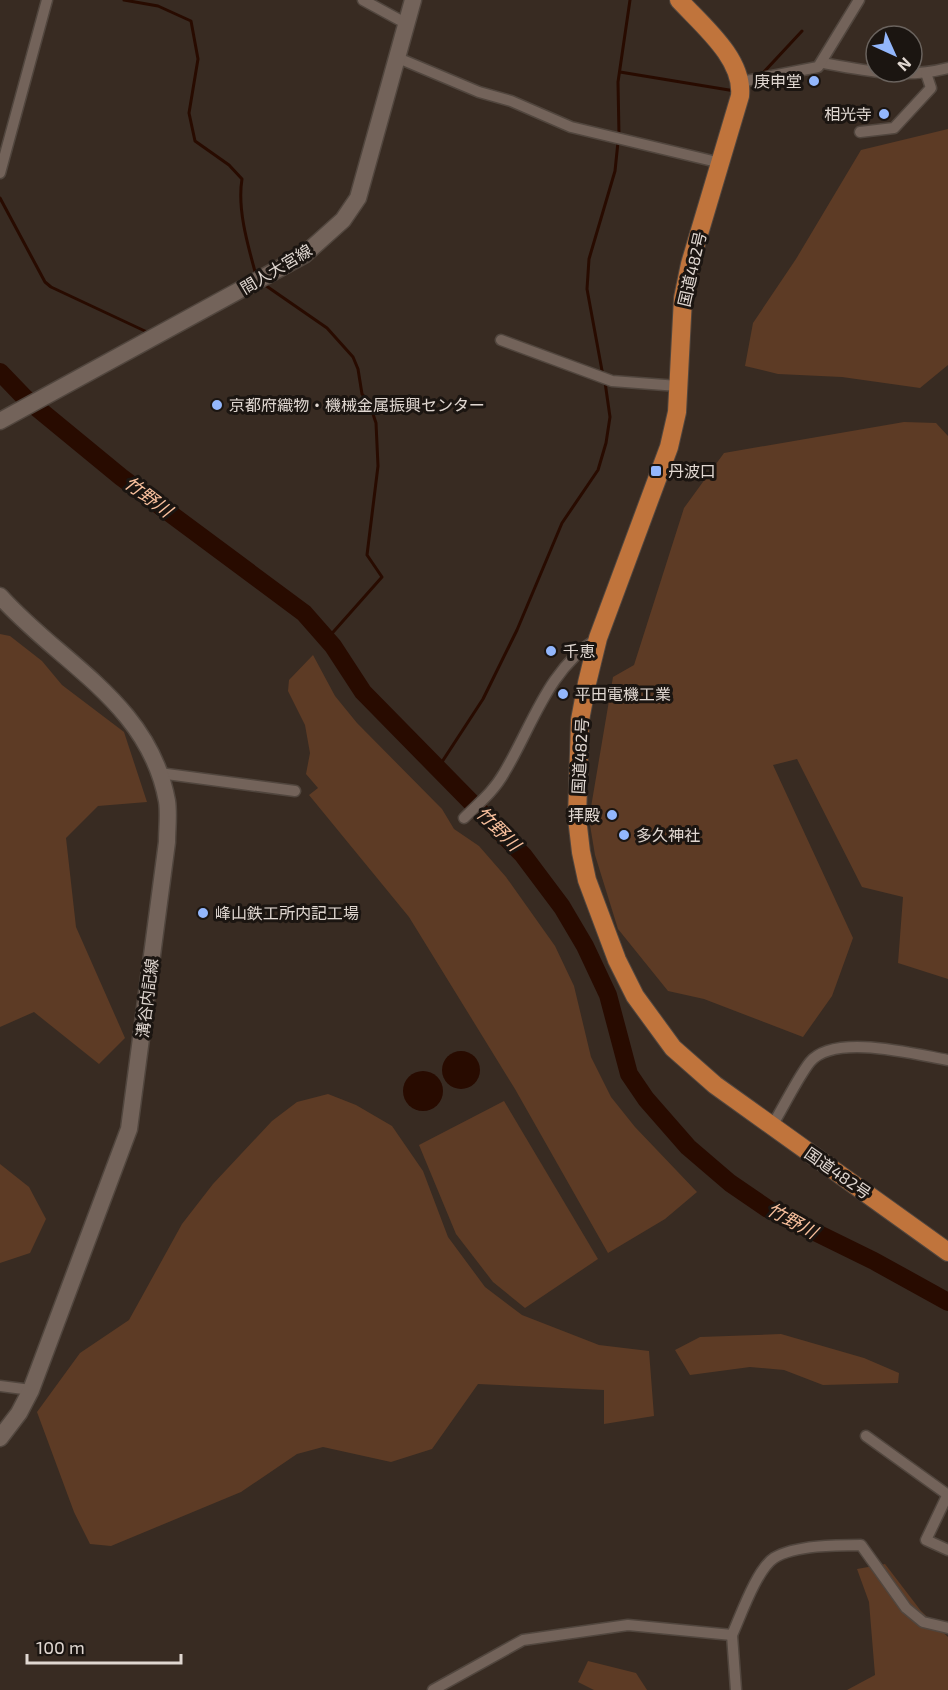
<svg xmlns="http://www.w3.org/2000/svg" width="948" height="1690" viewBox="0 0 948 1690" font-family="'Exo 2','Noto Sans JP',sans-serif">
<style>
.green{fill:#5d3b25}
.water{fill:#280b00}
.lines{fill:none;stroke-linecap:round;stroke-linejoin:round}
.stream{stroke:#280b00;stroke-width:3}
.river{stroke:#280b00;stroke-width:18}
.minor-casing{stroke:#51463e;stroke-width:13}
.secondary-casing{stroke:#51463e;stroke-width:19}
.trunk-casing{stroke:#51463e;stroke-width:20}
.minor{stroke:#73635a;stroke-width:10}
.secondary{stroke:#73635a;stroke-width:16}
.trunk{stroke:#c0743c;stroke-width:18}
.poi-dot{fill:#93b7fd;stroke:#1b1511;stroke-width:2}
.labels{text-anchor:middle;stroke-width:6;stroke-linejoin:round;paint-order:stroke}
.poi-label{font-size:16px;fill:#e0d7d1;stroke:#1b1511;text-anchor:start}
.street-label{font-size:16px;fill:#e0d7d1;stroke:#1b1511}
.water-label{font-size:18px;font-style:italic;fill:#f9c09d;stroke:#1b1511}
</style>
<rect width="100%" height="100%" fill="#382b22"/>
<!-- green -->
<g class="green">
<polygon points="948,129 948,365 920,388 842,377 778,374 745,366 753,323 796,259 861,150"/>
<polygon points="904,422 936,423 948,436 948,979 898,963 903,897 862,887 797,759 773,765 853,938 832,996 803,1037 704,999 668,991 618,929 595,855 589,819 613,677 634,665 684,508 724,453"/>
<polygon points="0,634 10,636 42,661 62,685 124,732 147,802 98,806 66,838 76,927 125,1038 99,1064 34,1012 0,1027"/>
<polygon points="313,655 335,696 357,723 442,809 454,829 479,846 506,877 555,946 574,986 591,1057 611,1097 635,1127 697,1192 665,1219 608,1253 515,1089 409,917 309,795 318,788 306,774 310,753 305,725 288,691 289,680"/>
<polygon points="328,1094 356,1105 392,1126 423,1171 448,1237 485,1287 522,1315 599,1345 649,1351 654,1416 604,1424 604,1390 478,1384 432,1449 391,1462 323,1447 297,1454 241,1492 111,1546 90,1544 74,1512 37,1412 80,1353 129,1320 182,1224 213,1184 272,1121 297,1102"/>
<polygon points="504,1101 598,1259 525,1308 493,1282 456,1234 419,1145"/>
<polygon points="0,1164 29,1187 46,1219 30,1253 0,1263"/>
<polygon points="781,1334 864,1358 899,1373 898,1383 823,1385 784,1370 750,1367 690,1375 675,1350 700,1337"/>
<polygon points="885,1564 921,1611 948,1637 948,1690 847,1690 875,1675 869,1602 857,1569"/>
<polygon points="588,1661 636,1673 647,1690 594,1690 578,1682"/>
</g>
<!-- water -->
<g class="water">
<circle cx="461" cy="1070" r="19"/>
<circle cx="423" cy="1091" r="20"/>
</g>
<g class="lines">
<!-- stream -->
<g class="stream">
<path d="M124 0 158 6 191 21 198 59 189 113 195 141 229 165 242 179C237 209 248 246 256 275"/>
<polyline points="620,72 735,91"/>
<polyline points="763,73 802,31"/>
<polyline points="619,135 618,82 630,0"/>
<polyline points="0,198 45,282 51,287 147,332"/>
<polyline points="262,283 327,328 353,357 358,369 362,394 369,402 376,423 378,466 367,555 382,577 327,639"/>
<polyline points="603,376 587,289 589,259 615,171 618,142"/>
<polyline points="438,768 483,699 517,630 562,523 598,470 606,443 610,417 605,382"/>
</g>
<!-- river -->
<polyline class="river" points="0,372 25,398 121,477 304,613 333,646 363,692 523,855 562,907 585,946 608,995 629,1074 646,1099 688,1147 730,1183 768,1209 874,1261 948,1302"/>
<defs>
<g id="minor">
<polyline points="363,0 407,24"/>
<polyline points="398,58 479,92 511,101 571,127 721,163"/>
<path d="M823 63C866 71 905 79 948 68"/>
<polyline points="741,82 818,67 859,0"/>
<polyline points="860,132 894,128 931,88 926,73"/>
<polyline points="0,173 47,0"/>
<polyline points="501,340 612,381 678,386"/>
<polyline points="159,773 295,791"/>
<path d="M464 818C478 804 494 791 504 773 533 725 547 670 598 638"/>
<path d="M772 1126C783 1108 798 1077 810 1062 834 1033 914 1054 948 1060"/>
<polyline points="0,1386 31,1390"/>
<polyline points="866,1436 948,1495"/>
<polyline points="947,1496 926,1540 948,1550"/>
<polyline points="732,1635 736,1690"/>
<path d="M433 1690 523 1640 628 1625 732 1635C741 1615 757 1569 774 1558 795 1545 838 1545 861 1545L906 1608 923 1622 948 1628"/>
</g>
<g id="secondary">
<polyline points="0,421 304,255 343,220 358,198 413,0"/>
<path d="M0 596C61 664 149 703 167 801 169 814 167 829 167 842L129 1129 31 1390 19 1413 0 1438"/>
</g>
<path id="trunk" d="M679 0C702 25 744 59 740 96L690 264 683 298 677 412 669 447 598 638 587 683 580 720 577 818 581 852 587 880 617 960 635 996 673 1048 715 1085 948 1252"/>
</defs>
<!-- minor casing -->
<use href="#minor" class="minor-casing"/>
<!-- secondary casing -->
<use href="#secondary" class="secondary-casing"/>
<!-- trunk casing -->
<use href="#trunk" class="trunk-casing"/>
<!-- minor -->
<use href="#minor" class="minor"/>
<!-- secondary -->
<use href="#secondary" class="secondary"/>
<!-- trunk -->
<use href="#trunk" class="trunk"/>
</g>
<!-- markers -->
<g class="poi-dot">
<circle cx="814" cy="81" r="6"/>
<circle cx="884" cy="114" r="6"/>
<circle cx="217" cy="405" r="6"/>
<rect x="650" y="465" width="12" height="12" rx="3"/>
<circle cx="551" cy="651" r="6"/>
<circle cx="563" cy="694" r="6"/>
<circle cx="612" cy="815" r="6"/>
<circle cx="624" cy="835" r="6"/>
<circle cx="203" cy="913" r="6"/>
</g>
<g class="labels">
<!-- poi labels -->
<g class="poi-label">
<text x="802" y="87" text-anchor="end">庚申堂</text>
<text x="872" y="120" text-anchor="end">相光寺</text>
<text x="229" y="411">京都府織物・機械金属振興センター</text>
<text x="668" y="477">丹波口</text>
<text x="563" y="657">千恵</text>
<text x="575" y="700">平田電機工業</text>
<text x="600" y="821" text-anchor="end">拝殿</text>
<text x="636" y="841">多久神社</text>
<text x="215" y="919">峰山鉄工所内記工場</text>
</g>
<!-- street labels -->
<g class="street-label">
<text transform="translate(276 269) rotate(-31)" y="6">間人大宮線</text>
<text transform="translate(692 269) rotate(-77)" y="6">国道482号</text>
<text transform="translate(580 756) rotate(-87)" y="6">国道482号</text>
<text transform="translate(147 998) rotate(-83)" y="6">溝谷内記線</text>
<text transform="translate(838 1173) rotate(35)" y="6">国道482号</text>
</g>
<!-- water labels -->
<g class="water-label">
<text transform="translate(148 497) rotate(37)" y="6">竹野川</text>
<text transform="translate(498 829) rotate(45)" y="6">竹野川</text>
<text transform="translate(792 1221) rotate(29)" y="6">竹野川</text>
</g>
</g>
<!-- north arrow -->
<g transform="translate(894 54) rotate(135)"><circle r="28" fill="#1b1511" stroke="#6a635e" stroke-width="1.5"/>
<path d="M0-4.5L10 22L0 15L-10 22Z" fill="#93b7fd"/>
<text y="-9" font-size="16" font-weight="bold" text-anchor="middle" fill="#e0d7d1">N</text>
</g>
<!-- scale -->
<path d="M27 1654v9h154v-9" fill="none" stroke="#e0d7d1" stroke-width="3"/>
<text x="36" y="1654" font-size="18" fill="#e0d7d1" stroke="#1b1511" stroke-width="4.5" paint-order="stroke">100 m</text>
</svg>
